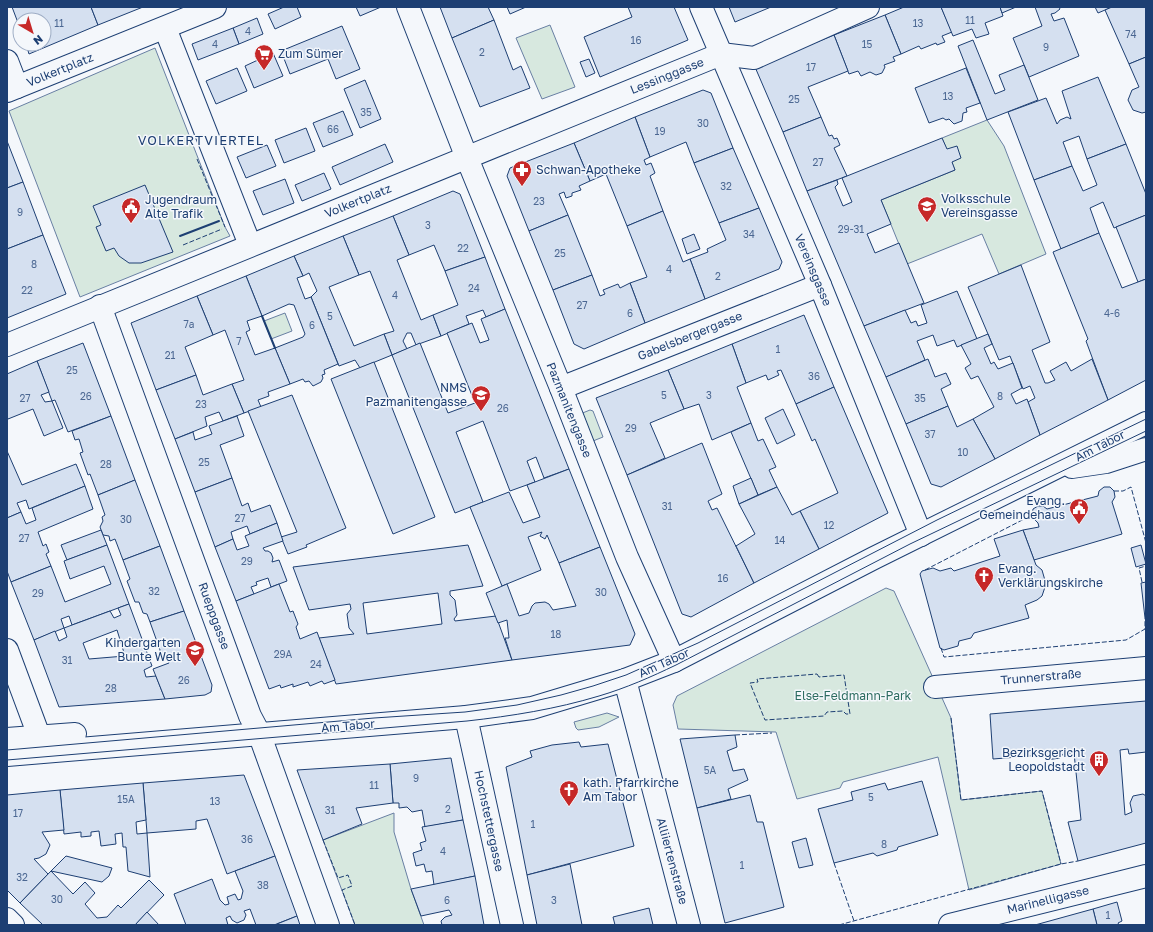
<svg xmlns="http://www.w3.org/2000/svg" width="1153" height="932" viewBox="0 0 1153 932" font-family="'Golos Text',sans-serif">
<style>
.green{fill:#d7e8df;stroke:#687fa3}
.building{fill:#d5e0f0;stroke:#1d3f73;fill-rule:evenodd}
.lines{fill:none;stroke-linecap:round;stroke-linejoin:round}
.minor-casing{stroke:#1d3f73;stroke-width:24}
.minor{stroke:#f4f7fb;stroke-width:22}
.tram{stroke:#1d3f73;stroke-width:1}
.fence{stroke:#1d3f73;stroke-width:1;stroke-dasharray:5 2;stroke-linecap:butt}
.wall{stroke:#1d3f73;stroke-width:2}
.labels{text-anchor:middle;stroke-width:3;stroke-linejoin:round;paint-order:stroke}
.number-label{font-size:10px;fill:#4b6792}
.poi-label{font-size:12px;fill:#1d3f73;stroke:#f4f7fb;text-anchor:start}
.street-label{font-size:12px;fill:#1d3f73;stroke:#f4f7fb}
.park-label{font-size:12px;fill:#2c6c60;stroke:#f4f7fb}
.neighbourhood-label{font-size:13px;letter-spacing:1px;fill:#1d3f73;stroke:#f4f7fb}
</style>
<rect width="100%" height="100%" fill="#f4f7fb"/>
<!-- green -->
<g class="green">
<polygon points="550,25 575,87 542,99 516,38"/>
<polygon points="155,48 225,227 230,236 80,297 9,111"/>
<polygon points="987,120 1004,146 1046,254 999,274 982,234 907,264 881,200 955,170 942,138"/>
<polygon points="285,313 292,331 271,339 264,321"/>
<polygon points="590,410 593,411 603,437 593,441 580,414"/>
<polygon points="886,588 894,591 951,718 961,800 1042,791 1061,864 969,890 938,757 843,782 840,788 797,799 776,732 678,729 673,705 677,696"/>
<polygon points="607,713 619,717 599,727 578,730 576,728 574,722"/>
<polygon points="394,813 394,832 411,889 424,925 355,925 323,840"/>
</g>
<!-- building -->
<g class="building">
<polygon points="12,7 91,7 98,25 29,54 26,44 44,44 44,20 20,20 20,28"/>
<polygon points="91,7 143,7 98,25"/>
<polygon points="284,7 297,7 301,17 275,29 268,14"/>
<polygon points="356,7 381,7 360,16"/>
<polygon points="440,7 488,7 494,20 452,38"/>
<polygon points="507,7 526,7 510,14"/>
<polygon points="628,7 674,7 688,40 600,77 584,37 632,17"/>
<polygon points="729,7 771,7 735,22"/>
<polygon points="904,7 941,7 952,32 942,36 945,42 937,45 936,43 921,49 919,46 901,54 885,15"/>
<polygon points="941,7 1000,7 1003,16 985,23 989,34 976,38 972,29 953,36"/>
<polygon points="1000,7 1016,7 1002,13"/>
<polygon points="1035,7 1059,7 1060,9 1055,13 1051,14 1054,21 1064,18 1079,56 1029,77 1013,38 1042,26"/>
<polygon points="1095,7 1112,7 1098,13"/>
<polygon points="1112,7 1146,7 1146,57 1129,64 1105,10"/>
<polygon points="885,15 901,54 893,57 895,61 884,65 885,67 882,73 876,75 870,72 861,76 858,71 849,74 834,35"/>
<polygon points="257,18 263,34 239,44 233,28"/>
<polygon points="494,20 513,70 521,66 530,88 480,107 452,38"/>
<polygon points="342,26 360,69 336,79 328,59 290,74 281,51"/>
<polygon points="233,28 239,44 198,60 192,44"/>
<polygon points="834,35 848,71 808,87 821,117 783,132 755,67"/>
<polygon points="973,40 995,94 1005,90 999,75 1024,65 1038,100 987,120 958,46"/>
<polygon points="273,53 283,76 254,88 245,66"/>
<polygon points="1146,57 1146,112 1142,113 1133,110 1128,100 1132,90 1139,87 1129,64"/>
<polygon points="589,59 595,73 586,77 580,62"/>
<polygon points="237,68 247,91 216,104 206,81"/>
<polygon points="966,68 980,103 966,108 967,112 963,113 962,121 954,124 949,119 946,120 943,118 929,123 915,88"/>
<polygon points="1098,77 1126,144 1087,159 1079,136 1063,142 1072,166 1034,180 1008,112 1046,98 1057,124 1060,120 1067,117 1071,119 1062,91"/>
<polygon points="365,80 381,119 360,128 344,89"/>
<polygon points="703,90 711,93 733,148 694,163 686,142 650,157 635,117"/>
<polygon points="343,111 353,135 323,147 313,123"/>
<polygon points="635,117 650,157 644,160 646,165 651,163 655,173 650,176 663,211 627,226 606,174 590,181 574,143"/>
<polygon points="821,117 829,136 832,135 834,139 837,138 840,145 834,148 847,176 807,191 783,132"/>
<polygon points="306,128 315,151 284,163 275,140"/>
<polygon points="942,138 947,149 957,146 961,158 952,162 955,170 881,200 891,224 867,234 875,253 899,243 924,303 864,326 807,191 837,180 838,184 835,187 843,206 852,202 842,178"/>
<polygon points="7,141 23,182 7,188"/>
<polygon points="574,143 590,181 579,186 581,190 572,193 572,196 566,198 564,192 559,194 568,215 529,231 507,176 510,168"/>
<polygon points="385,144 393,162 340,185 332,167"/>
<polygon points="1126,144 1146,194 1146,215 1114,228 1103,202 1090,208 1099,233 1061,249 1034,180 1072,166 1083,191 1097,185 1087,159"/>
<polygon points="267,145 276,166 246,178 237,157"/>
<polygon points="733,148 759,208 719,223 694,163"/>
<polygon points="324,173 331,189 302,201 295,185"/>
<polygon points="285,179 294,203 263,215 253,191"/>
<polygon points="23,182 43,235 7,249 7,188"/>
<polygon points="145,185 173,252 141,263 129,263 119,256 114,248 106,251 96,227 101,225 93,206"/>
<polygon points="453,191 460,194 485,257 445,271 434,245 409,255 393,216"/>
<polygon points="759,208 782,262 779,269 705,299 690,259 708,252 707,249 726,240 719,223"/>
<polygon points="663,211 683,262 690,259 705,299 645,323 630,283 647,277 627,226"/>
<polygon points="568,215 592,275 553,290 529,231"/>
<polygon points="1146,215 1146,279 1138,282 1116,227"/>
<polygon points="393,216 409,255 397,260 421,320 433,315 441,336 416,345 411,333 407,333 403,341 407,349 392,355 384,334 394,331 370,271 359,275 343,236"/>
<polygon points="1099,233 1122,288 1146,279 1146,380 1108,400 1086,341 1088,339 1053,252"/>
<polygon points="694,234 700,249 687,254 682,239"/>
<polygon points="43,235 66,294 7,318 7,249"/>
<polygon points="343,236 359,275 329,287 354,346 384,334 392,355 360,368 355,360 339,366 311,297 317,291 309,273 303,276 294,256"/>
<polygon points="294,256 303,276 297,278 305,299 311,297 338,364 324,370 325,374 322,375 323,378 321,382 313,386 309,381 305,382 303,379 290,384 275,348 303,337 305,334 294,305 289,304 262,316 246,276"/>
<polygon points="485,257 505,309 486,317 483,310 466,316 469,324 441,336 433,315 458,305 445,271"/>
<polygon points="1021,265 1050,342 1032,350 1045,383 1048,383 1055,380 1050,371 1066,362 1071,371 1092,359 1108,400 1040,435 1028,402 1035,398 1030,386 1023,389 1010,356 999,360 968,287"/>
<polygon points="592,275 600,296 605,294 603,290 618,284 620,288 630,283 645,323 584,349 574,344 553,290"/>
<polygon points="246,276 262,316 247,321 250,330 246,332 255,355 275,348 290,384 268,392 269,396 258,400 261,407 244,413 232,384 244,380 225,330 213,335 197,296"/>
<polygon points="957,291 977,339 957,347 954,340 937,346 933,335 917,341 925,360 886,377 864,326 905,310 911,323 916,321 918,326 927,323 921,305"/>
<polygon points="197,296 213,335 185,347 196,375 156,390 131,323"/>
<polygon points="505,309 569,469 544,478 536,457 527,461 535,482 510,491 483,421 456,432 483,502 455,513 392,355 420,343 448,413 475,403 447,333 472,323 480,343 489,340 481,319"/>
<polygon points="804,315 834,387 796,404 781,370 777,371 779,375 768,380 766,375 746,383 732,344"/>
<polygon points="988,334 992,344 984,348 991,364 994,362 998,369 1013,363 1022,388 1011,394 1016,404 1027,399 1040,435 995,459 973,419 994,407 978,376 971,379 965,368 971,364 961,345"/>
<polygon points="83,343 111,416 68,432 55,400 52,401 37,361"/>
<polygon points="732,344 746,383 737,387 751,423 712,440 699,404 684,409 668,370"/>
<polygon points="928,359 935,377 946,373 951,384 941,389 948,406 906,424 886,377"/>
<polygon points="37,361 49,392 41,395 45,402 52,401 63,428 44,436 33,409 8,419 7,417 7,374"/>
<polygon points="374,362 435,517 393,534 331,379"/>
<polygon points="668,370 684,409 650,423 665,458 627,475 596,398"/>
<polygon points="196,375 203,395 232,384 244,413 223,421 219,412 205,417 207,426 175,439 156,390"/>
<polygon points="834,387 888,513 819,549 800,511 838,493 815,439 812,441 796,404"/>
<polygon points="292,395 346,528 306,545 307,547 288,554 281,537 297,532 248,411"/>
<polygon points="948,406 957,427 973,419 995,459 941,487 931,484 906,424"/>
<polygon points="783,409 795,435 777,444 765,418"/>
<polygon points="111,416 135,480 98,495 90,474 88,475 80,453 83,452 79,439 75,440 72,431"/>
<polygon points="237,416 244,436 220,445 232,478 195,492 175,439 193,432 195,440 212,434 209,426"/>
<polygon points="751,423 758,441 763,439 776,467 769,470 777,487 758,495 731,432"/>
<polygon points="702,443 722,494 708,501 712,510 717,508 754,583 691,617 682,614 627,475"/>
<polygon points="7,451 22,485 76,464 85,486 29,509 26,500 17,503 21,512 7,518"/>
<polygon points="569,469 600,547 559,563 547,535 545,539 540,536 542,532 528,537 541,570 502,586 470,507 509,492 523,523 540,517 527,485"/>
<polygon points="232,478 242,506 248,503 251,512 270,505 277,523 250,534 247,526 231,532 233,539 215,547 195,492"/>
<polygon points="751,478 758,495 739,504 733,486"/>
<polygon points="135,480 160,546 123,560 115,539 110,541 109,536 103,535 100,527 103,521 102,517 105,515 98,495"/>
<polygon points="85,486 93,509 38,532 43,546 46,544 49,552 46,554 51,566 11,582 7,571 7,518 21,512 26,524 36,520 32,508"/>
<polygon points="777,487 792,515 800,511 819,549 754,583 736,546 755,534 739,504"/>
<polygon points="1104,487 1110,487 1114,491 1115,497 1112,502 1122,534 1034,560 1023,530 1039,527 1038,523 1032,517 1033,509 1038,506 1043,506 1047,509 1098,496 1099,491"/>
<polygon points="277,523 283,541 263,548 265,551 268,551 271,553 273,558 272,562 279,560 287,581 271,587 268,578 256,582 257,585 251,587 254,594 236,601 215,547 233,539 237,550 249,546 245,536"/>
<polygon points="101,530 107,545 67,560 61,545"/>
<polygon points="1023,530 1036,565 1042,570 1046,584 1042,596 1037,600 1025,605 1029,618 974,633 971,638 959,641 958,646 944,650 940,648 920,574 922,571 933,568 940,571 951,568 954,571 1000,556 994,539"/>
<polygon points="107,545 129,604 72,625 69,616 61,619 64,628 34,640 11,582 51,566 65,602 111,584 104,566 70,579 64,561"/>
<path d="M468 545 483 586 450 591V595L455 600 457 615 454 619 455 621 496 616 512 660 336 684 319 638 354 634 349 628 347 614 351 609 350 604 309 610 293 567ZM438 593 442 624 367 634 363 603Z"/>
<polygon points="1141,545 1146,564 1136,567 1131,548"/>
<polygon points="160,546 184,611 150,622 147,614 143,613 139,602 135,602 127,581 130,579 123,560"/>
<polygon points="600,547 635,634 630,645 512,660 505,638 509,638 507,620 498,623 486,593 507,584 519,616 529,613 532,606 535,603 545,602 549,604 553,610 576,606 559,563"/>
<polygon points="1146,582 1146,618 1145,618 1141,583"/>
<polygon points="279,584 290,612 293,611 298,624 296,627 300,639 317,632 335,680 324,684 322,681 310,686 308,682 293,687 293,684 281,688 280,685 269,689 236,601"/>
<path d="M129 604 152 666 144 670 146 677 156 676 165 699 59 707 34 640 55 631 59 641 67 637 64 628 110 611 114 618 121 615 118 608ZM117 630 125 656 89 659 83 643Z"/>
<polygon points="184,611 212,685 211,692 205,695 165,699 153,669 169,663 168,660 160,658 159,655 160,650 150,622"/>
<polygon points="1146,701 1146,752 1129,754 1128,749 1120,750 1125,815 1132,812 1130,803 1133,796 1143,794 1146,796 1146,843 1078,861 1068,822 1081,820 1074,753 1063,754 1060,758 1046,760 1042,755 993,759 990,714"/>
<polygon points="735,735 737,747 727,751 733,771 744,769 748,780 728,789 731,799 697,808 680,739"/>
<polygon points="579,742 581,747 608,744 634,846 527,875 506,767 532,757 530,751 552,745"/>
<polygon points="451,758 463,820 425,827 422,810 412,812 407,807 399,808 399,803 393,803 390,764"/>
<polygon points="390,764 393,803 356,808 362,824 323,840 297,770"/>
<polygon points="244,775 275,856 227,874 207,819 196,821 196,829 147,833 143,783"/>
<polygon points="922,781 938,835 898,847 897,850 877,856 873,853 834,863 818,809 853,800 851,792 885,783 888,790"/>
<polygon points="143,783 146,820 136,822 137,834 147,833 150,877 128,871 126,847 123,847 122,833 115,834 116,844 101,846 99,831 91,832 91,836 81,837 81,832 64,834 60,790"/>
<polygon points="60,790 64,830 42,832 50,845 46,854 39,858 34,859 48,874 20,903 7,890 7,795"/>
<polygon points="750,795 757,822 763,822 784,907 725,923 697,808"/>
<polygon points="463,820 475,876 434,885 432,871 426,872 424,864 416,866 413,853 422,850 420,843 426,841 422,827"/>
<polygon points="806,838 813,865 799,868 792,842"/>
<polygon points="66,856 112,868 109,876 102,882 51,871"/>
<polygon points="275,856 297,916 274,925 256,925 250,909 244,911 246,915 244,920 237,923 232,920 230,916 226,918 228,925 186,925 174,894 212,879 220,900 225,905 229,904 227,897 235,894 238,900 241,899 243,891 235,871"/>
<polygon points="570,864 582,925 537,925 527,875"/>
<polygon points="51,871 73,894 85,882 95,893 85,904 97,918 107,917 118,905 121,908 149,880 164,895 135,925 43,925 20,903"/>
<polygon points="475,876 484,925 442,925 441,921 445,917 452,915 449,910 421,916 411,889"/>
<polygon points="1117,902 1122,921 1118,923 1119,925 1097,925 1093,909"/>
<polygon points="649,908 653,925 615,925 613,917"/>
<polygon points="1093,909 1097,925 1035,925"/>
<polygon points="147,912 159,925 135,925"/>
<polygon points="297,916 300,925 278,925 277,924"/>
</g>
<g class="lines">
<defs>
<g id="minor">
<polyline points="408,7 467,158 561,388 627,557 674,661"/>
<polyline points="701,7 820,285 921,535"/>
<polyline points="165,28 250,245"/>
<polyline points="7,61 17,87"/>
<polyline points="7,91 215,7"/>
<polyline points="100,306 250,716 259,733 328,925"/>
<polyline points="7,345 721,54 754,58 868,7"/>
<polyline points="561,388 820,285"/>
<polyline points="1072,467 1106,462 1146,449"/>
<polyline points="7,650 39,736"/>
<polyline points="625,680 689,925"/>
<polyline points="935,687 1146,668"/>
<polyline points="466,717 512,925"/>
<polyline points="7,739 75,734"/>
<polyline points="7,755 466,717 532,708 625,680 674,661 874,558 1146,423"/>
<polyline points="7,919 13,925"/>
<polyline points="950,925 1146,876"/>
</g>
</defs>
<!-- minor casing -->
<use href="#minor" class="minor-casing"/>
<!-- minor -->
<use href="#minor" class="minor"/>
<!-- tram -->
<g class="tram">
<polyline points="7,750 374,718 465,712 517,705 561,695 593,686 626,675 698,643 937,520 1146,419"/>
<path d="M7 760 467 721C512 716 556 709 599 696 626 688 651 677 676 665L910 544 1146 431"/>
</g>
<!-- fence -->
<g class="fence">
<polyline points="197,159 225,227"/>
<polyline points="183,245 222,229"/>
<polyline points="1114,491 1123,491 1131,487 1146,543"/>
<polyline points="925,570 1032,515"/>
<polyline points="1142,582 1139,568 1146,566"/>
<polyline points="941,648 944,657 1126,640 1145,629 1145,618"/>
<polygon points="817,674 819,677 844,675 850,714 846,714 843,711 827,712 824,716 765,720 750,683 758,682 757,679"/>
<polyline points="951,718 961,800 1042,791 1061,864"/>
<polyline points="735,735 772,733"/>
<polyline points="323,840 338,878 348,875 352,886 342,890 355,925"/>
<polyline points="834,863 854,921"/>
<polyline points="839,925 1061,864 1078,861"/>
</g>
<!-- wall -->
<g class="wall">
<polyline points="180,236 219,221"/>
<polyline points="262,316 275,348"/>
</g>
</g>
<!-- icons -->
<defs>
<symbol id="supermarket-pin" viewBox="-11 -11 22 30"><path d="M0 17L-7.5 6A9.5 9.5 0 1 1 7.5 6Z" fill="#c62828" stroke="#f4f7fb"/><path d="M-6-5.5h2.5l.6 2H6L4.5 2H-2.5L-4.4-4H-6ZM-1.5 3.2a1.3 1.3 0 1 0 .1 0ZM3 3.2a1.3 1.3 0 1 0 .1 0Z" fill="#fff"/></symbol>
<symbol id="pharmacy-pin" viewBox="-11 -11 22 30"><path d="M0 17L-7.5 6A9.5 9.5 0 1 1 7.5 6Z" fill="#c62828" stroke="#f4f7fb"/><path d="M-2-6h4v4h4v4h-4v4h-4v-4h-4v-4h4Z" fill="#fff"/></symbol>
<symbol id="school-pin" viewBox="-11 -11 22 30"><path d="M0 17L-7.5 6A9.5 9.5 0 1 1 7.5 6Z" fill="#c62828" stroke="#f4f7fb"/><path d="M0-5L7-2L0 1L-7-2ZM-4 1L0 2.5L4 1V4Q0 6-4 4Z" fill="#fff"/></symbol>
<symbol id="civic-pin" viewBox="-11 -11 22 30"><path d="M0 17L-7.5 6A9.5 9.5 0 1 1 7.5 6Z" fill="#c62828" stroke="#f4f7fb"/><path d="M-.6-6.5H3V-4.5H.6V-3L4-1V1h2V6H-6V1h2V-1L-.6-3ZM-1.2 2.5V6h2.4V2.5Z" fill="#fff"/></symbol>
<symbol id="church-pin" viewBox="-11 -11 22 30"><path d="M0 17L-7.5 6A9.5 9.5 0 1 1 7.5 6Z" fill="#c62828" stroke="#f4f7fb"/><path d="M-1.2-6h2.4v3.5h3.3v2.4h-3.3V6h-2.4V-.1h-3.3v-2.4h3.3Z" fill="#fff"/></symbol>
<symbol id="building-pin" viewBox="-11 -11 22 30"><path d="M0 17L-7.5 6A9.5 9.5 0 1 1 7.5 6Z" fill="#c62828" stroke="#f4f7fb"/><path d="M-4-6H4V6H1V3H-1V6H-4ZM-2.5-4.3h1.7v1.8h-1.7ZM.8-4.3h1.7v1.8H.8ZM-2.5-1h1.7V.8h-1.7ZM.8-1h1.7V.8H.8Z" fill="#fff"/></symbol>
</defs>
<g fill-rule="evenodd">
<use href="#supermarket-pin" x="253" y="43" width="22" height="30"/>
<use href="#pharmacy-pin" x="511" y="159" width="22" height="30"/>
<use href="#school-pin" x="916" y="195" width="22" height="30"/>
<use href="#civic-pin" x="120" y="196" width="22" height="30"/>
<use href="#school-pin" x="470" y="384" width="22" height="30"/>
<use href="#civic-pin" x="1068" y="497" width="22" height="30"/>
<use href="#church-pin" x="973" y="565" width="22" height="30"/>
<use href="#school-pin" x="184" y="639" width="22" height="30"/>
<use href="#building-pin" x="1088" y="749" width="22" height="30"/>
<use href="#church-pin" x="558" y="779" width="22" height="30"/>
</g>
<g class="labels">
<!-- number labels -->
<g class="number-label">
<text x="970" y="24">11</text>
<text x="59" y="27">11</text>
<text x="918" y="27">13</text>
<text x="248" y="35">4</text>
<text x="1131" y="38">74</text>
<text x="636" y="44">16</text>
<text x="215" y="48">4</text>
<text x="867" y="48">15</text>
<text x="1046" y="51">9</text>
<text x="482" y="56">2</text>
<text x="811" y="71">17</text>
<text x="948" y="100">13</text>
<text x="794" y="103">25</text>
<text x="366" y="116">35</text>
<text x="703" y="127">30</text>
<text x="333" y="133">66</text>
<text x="660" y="135">19</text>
<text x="818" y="166">27</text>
<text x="726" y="190">32</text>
<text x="539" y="205">23</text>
<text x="20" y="216">9</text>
<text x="428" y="229">3</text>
<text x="851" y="233">29-31</text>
<text x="749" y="238">34</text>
<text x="463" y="252">22</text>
<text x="560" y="257">25</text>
<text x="34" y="268">8</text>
<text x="669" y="273">4</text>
<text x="718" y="280">2</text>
<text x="474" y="292">24</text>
<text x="27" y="294">22</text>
<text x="395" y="299">4</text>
<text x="582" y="309">27</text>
<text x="630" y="317">6</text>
<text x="1112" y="317">4-6</text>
<text x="330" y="320">5</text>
<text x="189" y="328">7a</text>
<text x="312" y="329">6</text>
<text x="239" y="345">7</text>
<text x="778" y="353">1</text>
<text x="170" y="359">21</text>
<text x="72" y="374">25</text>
<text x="814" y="380">36</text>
<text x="664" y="399">5</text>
<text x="709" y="399">3</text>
<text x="86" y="400">26</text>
<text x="1000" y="400">8</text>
<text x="25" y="402">27</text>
<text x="920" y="402">35</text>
<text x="201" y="408">23</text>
<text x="503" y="412">26</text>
<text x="631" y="432">29</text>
<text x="930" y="438">37</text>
<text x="963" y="456">10</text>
<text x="204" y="466">25</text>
<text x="106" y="468">28</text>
<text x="667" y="510">31</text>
<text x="240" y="522">27</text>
<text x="126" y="523">30</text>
<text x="829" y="529">12</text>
<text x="24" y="542">27</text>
<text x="780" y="544">14</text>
<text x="247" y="565">29</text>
<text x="723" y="582">16</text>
<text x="154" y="595">32</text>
<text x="601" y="596">30</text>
<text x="38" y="597">29</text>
<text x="556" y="638">18</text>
<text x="283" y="658">29A</text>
<text x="67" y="664">31</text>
<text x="316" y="668">24</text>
<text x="184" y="684">26</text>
<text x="111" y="692">28</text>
<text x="710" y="774">5A</text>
<text x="416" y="782">9</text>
<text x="374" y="789">11</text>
<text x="871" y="801">5</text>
<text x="126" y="803">15A</text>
<text x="215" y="805">13</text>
<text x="448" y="813">2</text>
<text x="330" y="814">31</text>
<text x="18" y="817">17</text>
<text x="533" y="828">1</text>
<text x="247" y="843">36</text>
<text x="884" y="848">8</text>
<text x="443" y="855">4</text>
<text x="742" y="869">1</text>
<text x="22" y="881">32</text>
<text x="263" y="889">38</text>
<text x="57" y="903">30</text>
<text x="447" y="904">6</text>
<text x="554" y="904">3</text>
<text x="1108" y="919">1</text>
</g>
<!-- poi labels -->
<g class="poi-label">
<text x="278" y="58">Zum Sümer</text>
<text x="536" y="174">Schwan-Apotheke</text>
<text x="941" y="203">Volksschule<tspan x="941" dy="14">Vereinsgasse</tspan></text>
<text x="145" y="204">Jugendraum<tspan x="145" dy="14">Alte Trafik</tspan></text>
<text x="467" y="392" text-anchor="end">NMS<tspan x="467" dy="14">Pazmanitengasse</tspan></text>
<text x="1065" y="505" text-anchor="end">Evang.<tspan x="1065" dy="14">Gemeindehaus</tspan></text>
<text x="998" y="573">Evang.<tspan x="998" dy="14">Verklärungskirche</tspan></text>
<text x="181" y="647" text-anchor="end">Kindergarten<tspan x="181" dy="14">Bunte Welt</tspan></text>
<text x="1085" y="757" text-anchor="end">Bezirksgericht<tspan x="1085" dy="14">Leopoldstadt</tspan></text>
<text x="583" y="787">kath. Pfarrkirche<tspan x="583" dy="14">Am Tabor</tspan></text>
</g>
<!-- street labels -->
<g class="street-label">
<text transform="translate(60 70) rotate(-22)" y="4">Volkertplatz</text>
<text transform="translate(667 76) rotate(-22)" y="4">Lessinggasse</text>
<text transform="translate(358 201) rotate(-22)" y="4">Volkertplatz</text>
<text transform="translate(813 270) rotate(67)" y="4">Vereinsgasse</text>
<text transform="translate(690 336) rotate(-22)" y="4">Gabelsbergergasse</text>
<text transform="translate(569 410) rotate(68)" y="4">Pazmanitengasse</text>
<text transform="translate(1100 446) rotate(-27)" y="4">Am Tabor</text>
<text transform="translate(214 616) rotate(70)" y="4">Rueppgasse</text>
<text transform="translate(664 663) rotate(-24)" y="4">Am Tabor</text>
<text transform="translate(1041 677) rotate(-5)" y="4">Trunnerstraße</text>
<text transform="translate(348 726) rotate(-5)" y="4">Am Tabor</text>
<text transform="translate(489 821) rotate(78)" y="4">Hochstettergasse</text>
<text transform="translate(672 861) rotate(75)" y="4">Alliiertenstraße</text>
<text transform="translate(1048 900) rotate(-14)" y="4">Marinelligasse</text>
</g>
<!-- park labels -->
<g class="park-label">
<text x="853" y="700">Else-Feldmann-Park</text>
</g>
<!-- neighbourhood labels -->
<g class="neighbourhood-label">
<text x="201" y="145">VOLKERTVIERTEL</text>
</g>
</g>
<!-- border -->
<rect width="1153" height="932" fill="none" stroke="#1d3f73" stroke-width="16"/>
<!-- north arrow -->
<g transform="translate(32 32) rotate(142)"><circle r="19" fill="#f4f7fb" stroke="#9eadc5"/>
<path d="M0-3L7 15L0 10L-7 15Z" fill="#c62828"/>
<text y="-6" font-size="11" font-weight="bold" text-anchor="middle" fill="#1d3f73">N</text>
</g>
</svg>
